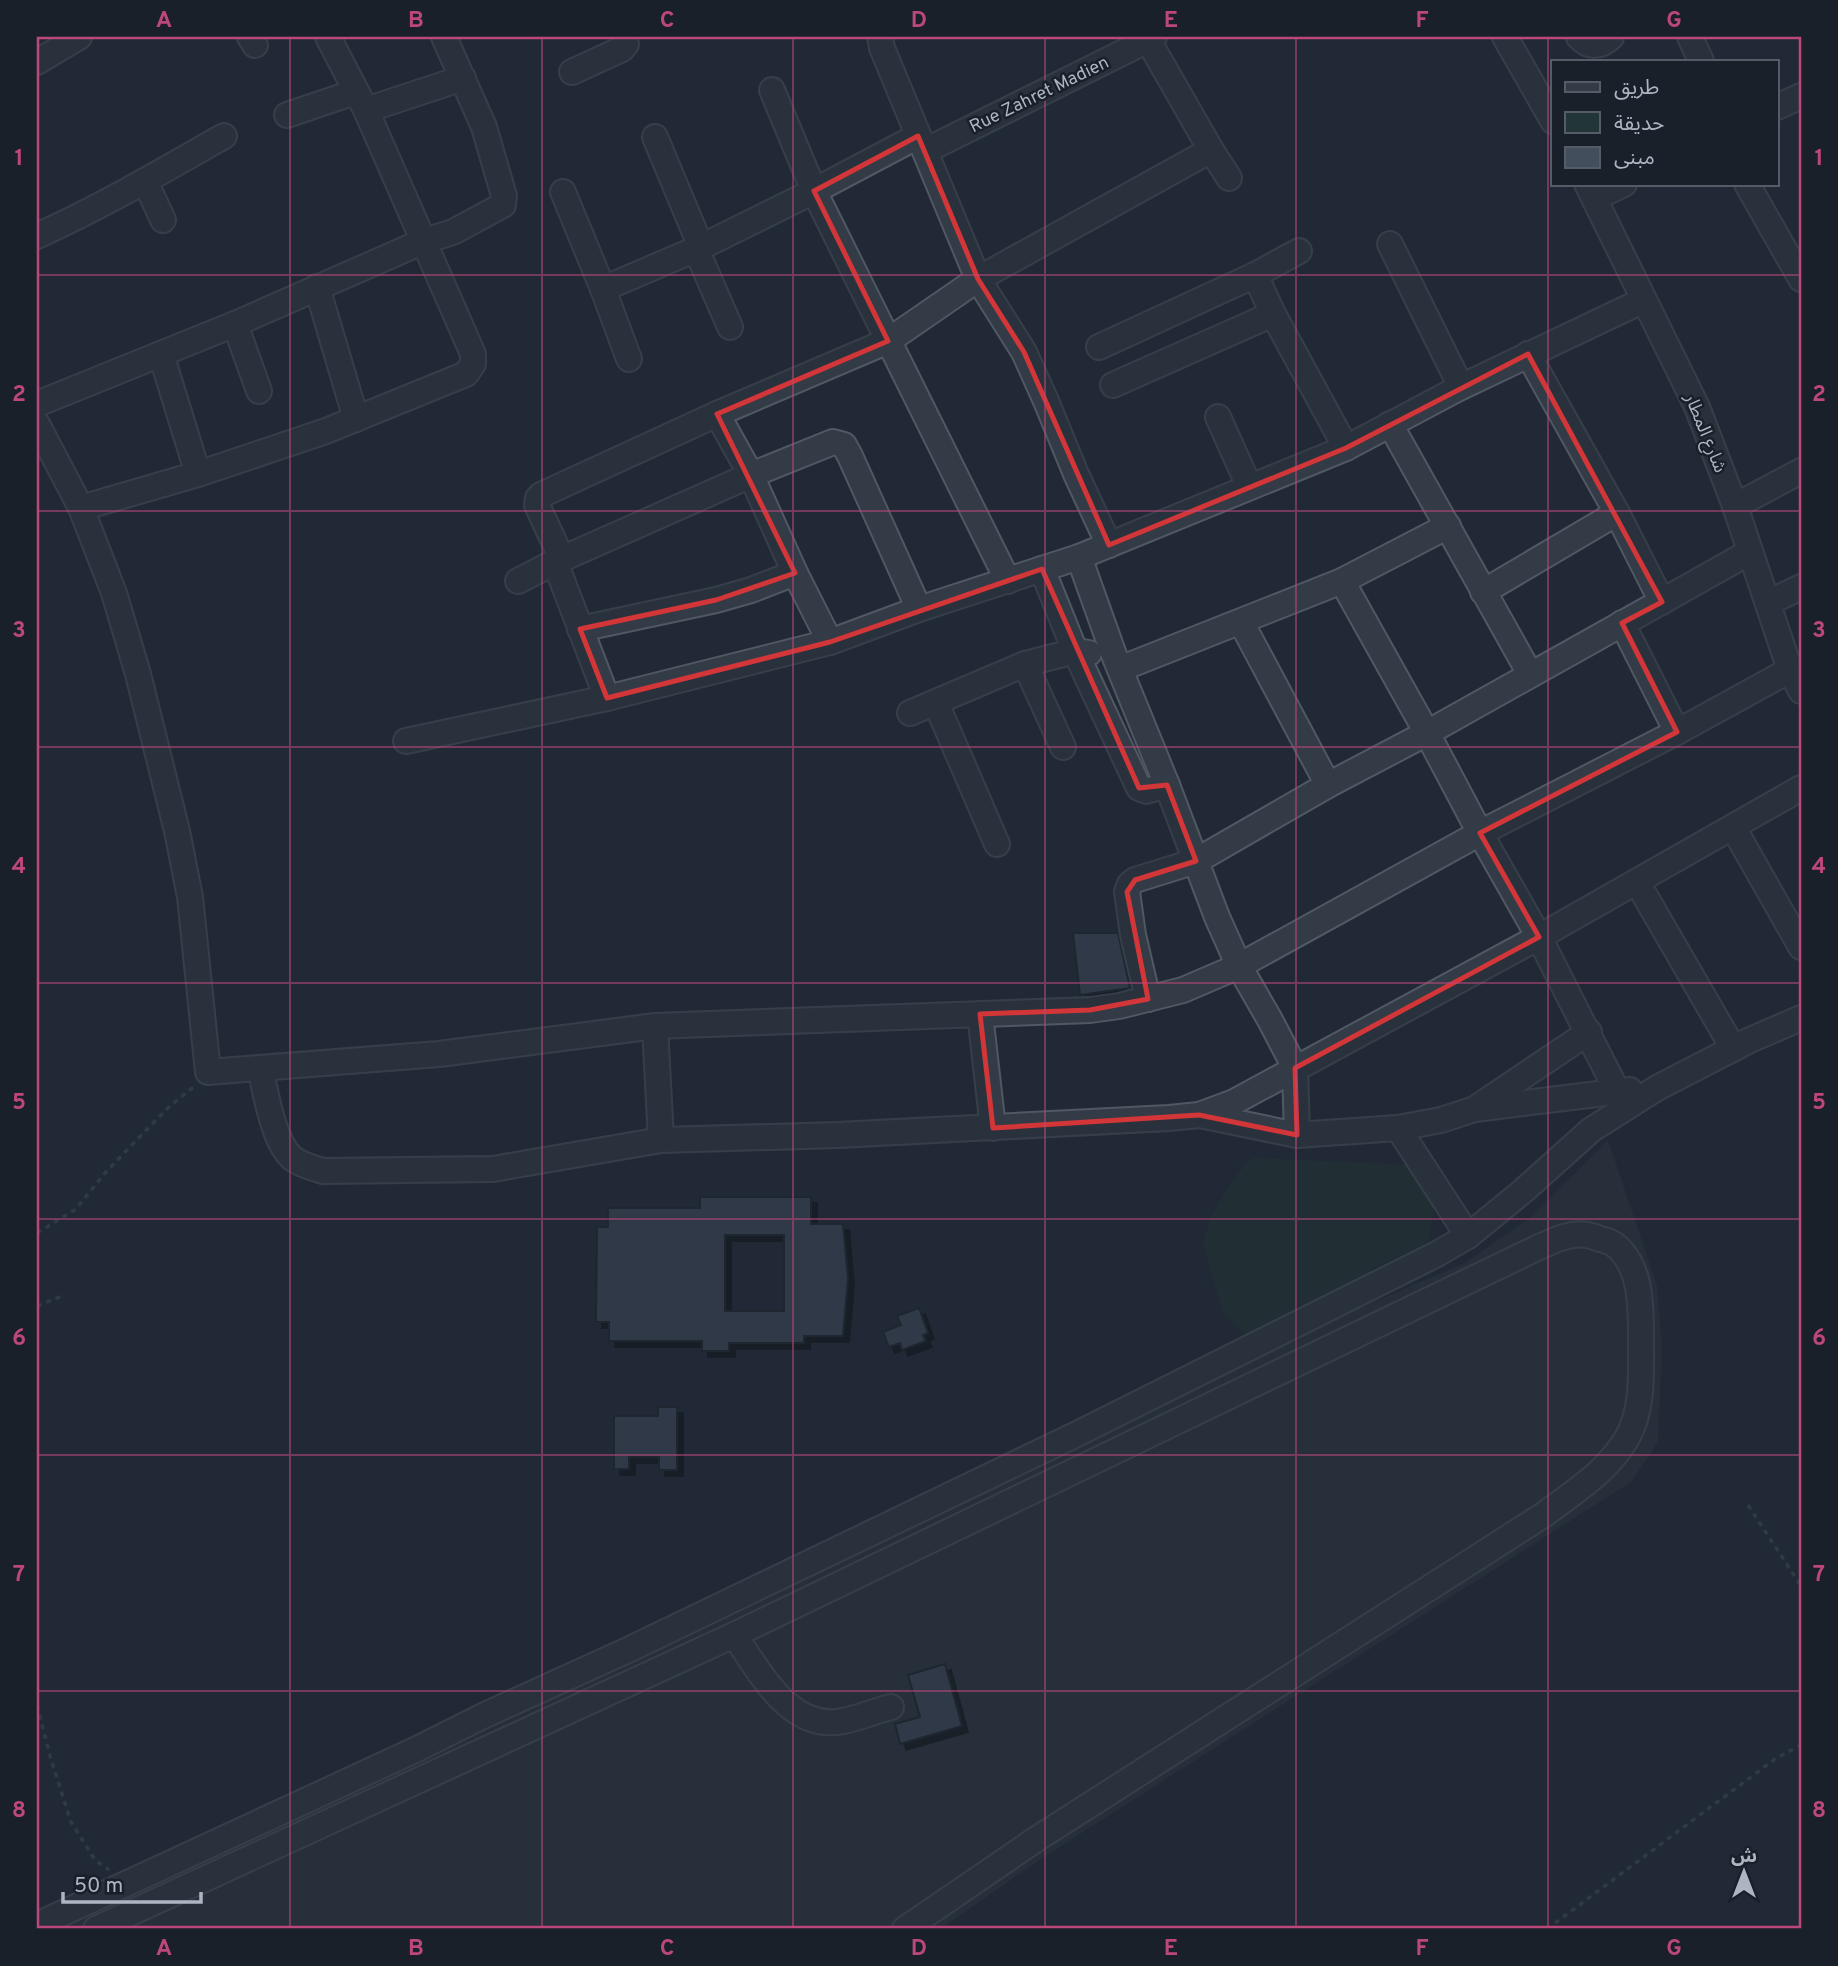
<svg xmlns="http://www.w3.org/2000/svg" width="1838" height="1966" viewBox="0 0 1838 1966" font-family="Overpass,'Noto Sans Arabic',sans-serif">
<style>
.airport{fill:#2d3642}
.green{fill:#223637}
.building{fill:#434e5d;stroke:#1a222c;stroke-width:2;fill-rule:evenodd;filter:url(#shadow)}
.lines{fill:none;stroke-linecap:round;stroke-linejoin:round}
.minor-casing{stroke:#505864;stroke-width:28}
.path{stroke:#3f5154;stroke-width:3.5;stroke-dasharray:5 5;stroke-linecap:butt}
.minor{stroke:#333b46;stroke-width:24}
.marked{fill:none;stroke:#d23638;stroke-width:5;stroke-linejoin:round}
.grid{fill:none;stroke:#bc477a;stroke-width:2;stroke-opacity:0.55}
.labels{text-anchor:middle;stroke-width:5;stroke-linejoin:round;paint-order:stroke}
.street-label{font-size:18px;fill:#adb5c3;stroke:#19202a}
.neatline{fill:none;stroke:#bc477a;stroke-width:2.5}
.grid-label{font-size:23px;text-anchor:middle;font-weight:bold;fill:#bc477a}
</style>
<defs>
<filter id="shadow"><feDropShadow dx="6" dy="6" stdDeviation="0" flood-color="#0009"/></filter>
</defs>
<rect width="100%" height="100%" fill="#202935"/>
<!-- airport -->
<polygon class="airport" points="1608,1140 1657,1286 1662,1346 1658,1442 1631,1482 1050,1853 940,1929 40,1929 681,1632 1360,1308 1465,1263 1531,1217"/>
<!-- green -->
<polygon class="green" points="1252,1158 1413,1165 1434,1209 1428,1243 1372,1269 1367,1284 1252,1341 1223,1312 1203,1243 1211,1217 1232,1181"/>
<!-- building -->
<g class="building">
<polygon points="1073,933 1118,933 1130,988 1080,995"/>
<path d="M700 1197H811V1224H843L848 1278 843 1336H804V1343H729V1351H702V1341H609V1322H596L597 1227H608V1208H700ZM725 1235H784V1311H725Z"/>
<polygon points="919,1308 928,1333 923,1335 926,1341 902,1350 900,1343 889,1347 883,1332 901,1325 897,1316"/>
<polygon points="658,1407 677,1407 677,1470 659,1470 659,1457 629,1457 629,1469 614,1469 614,1416 658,1416"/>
<polygon points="945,1664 962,1726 900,1744 895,1724 920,1717 908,1675"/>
</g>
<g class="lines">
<defs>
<g id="minor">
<polyline points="250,37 255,45"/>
<polyline points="880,37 882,48 978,279 1024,352 1046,401 1076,474 1109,545"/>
<polyline points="1505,37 1553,121"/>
<path d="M1579 37C1588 48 1601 47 1611 37"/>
<polyline points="1690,37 1701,61"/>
<polyline points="1148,40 1211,150 1229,178"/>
<polyline points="37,62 79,37"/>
<polyline points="572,72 622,49 626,44 624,37"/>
<polyline points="772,90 814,191 1008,581"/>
<polyline points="1777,107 1801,96"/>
<polyline points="366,110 463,78"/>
<polyline points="287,115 355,92"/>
<polyline points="655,137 701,247"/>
<polyline points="925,151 1154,37"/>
<polyline points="145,181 163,220"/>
<polyline points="1587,184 1697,407 1735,506 1790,670 1801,691"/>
<polyline points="1747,184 1801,279"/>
<polyline points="563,192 603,289 629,359"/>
<polyline points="1595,198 1624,184"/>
<path d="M37 236C101 207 163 171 224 136"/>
<polyline points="1390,244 1461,387"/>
<polyline points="696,249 730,327"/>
<polyline points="1255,275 1273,314 1346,448"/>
<polyline points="317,287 356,419"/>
<polyline points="603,289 701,247 814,191 918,136"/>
<polyline points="235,324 259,391"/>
<polyline points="1099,347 1255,275 1299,251"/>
<polyline points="161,354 198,474"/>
<polyline points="1528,354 1617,513 1662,602"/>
<polyline points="1113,385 1273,314"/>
<polyline points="37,404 235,324 424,241 453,232 503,205 504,196 484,127 444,37"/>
<polyline points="717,414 751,475 795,573 830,642"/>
<polyline points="1218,417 1249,486"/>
<polyline points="37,424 81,508 114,593 138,674 177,831 190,897 208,1072 439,1054 655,1026 1090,1010 1119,1006 1183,990 1239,966 1480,833 1677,732 1790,670"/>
<polyline points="1390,424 1530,674"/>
<polyline points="1735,506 1801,471"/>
<polyline points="81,508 198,474 326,431 466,374 473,364 473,354 366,110 328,37"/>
<polyline points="1079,557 1114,655 1167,785 1217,917 1239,966 1270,1020 1295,1068 1297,1135"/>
<polyline points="562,559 537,505 538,498 541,495 717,414 888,341 978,279 1211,150"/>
<polyline points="555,562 607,698"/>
<polyline points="1042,569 1075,651 1139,788 1146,791 1167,785"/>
<polyline points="518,581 555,562 751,475 833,442 844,445 850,456 919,609"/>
<polyline points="1342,581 1427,733 1480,833 1539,937 1617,1091"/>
<polyline points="1483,592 1617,513"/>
<polyline points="1768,603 1801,587"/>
<polyline points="1241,622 1328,785"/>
<polyline points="1622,623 1677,732"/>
<polyline points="580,629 716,600 751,590 795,573"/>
<polyline points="1025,664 1063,747"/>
<polyline points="1120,669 1342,581 1448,526"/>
<polyline points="936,703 997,844"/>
<polyline points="910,713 1025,664 1075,651 1089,653"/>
<polyline points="406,741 607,698 830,642 919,609 1079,557 1346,448 1461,387 1644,300"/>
<polyline points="1733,827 1801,947"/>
<polyline points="1637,882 1733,1048"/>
<polyline points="1148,999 1133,935 1127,892 1130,884 1135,880 1196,861 1328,785 1427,733 1750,552"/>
<polyline points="980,1014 993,1128"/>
<polyline points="655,1026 661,1140"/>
<path d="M260 1068C266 1093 273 1141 292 1158 301 1165 313 1168 323 1171L493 1169 661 1140 838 1135 1169 1118 1199 1115 1234 1102 1539 937 1801 788"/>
<polyline points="1479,1106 1589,1032"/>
<polyline points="1200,1115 1297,1135 1398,1128 1441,1120 1475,1109 1630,1090"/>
<polyline points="1398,1128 1468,1236"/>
<path d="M734 1635C760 1671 789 1732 843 1721 859 1718 875 1711 891 1707"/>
<polyline points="37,1925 415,1750 483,1716 628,1650 1079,1433 1437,1254 1468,1236 1523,1191 1591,1130 1657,1088 1750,1040 1801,1018"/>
<path d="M96 1929 734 1635 1539 1247C1547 1244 1556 1239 1564 1237 1576 1233 1589 1234 1600 1239 1605 1240 1611 1242 1615 1245 1643 1267 1641 1312 1641 1345 1641 1376 1643 1410 1627 1438 1608 1471 1575 1491 1545 1514L1038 1838 905 1929"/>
</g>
</defs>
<!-- minor casing -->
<use href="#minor" class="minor-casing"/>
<!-- path -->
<g class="path">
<polyline points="37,1233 76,1209 105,1173 155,1121 171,1105 195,1086"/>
<polyline points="37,1306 62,1296"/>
<polyline points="1748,1505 1801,1586"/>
<polyline points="37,1705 50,1756 71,1822 95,1860 109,1870"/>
<polyline points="1547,1929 1775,1759 1801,1745"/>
</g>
<!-- minor -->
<use href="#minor" class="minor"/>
</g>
<!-- marked area -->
<path d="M0 0H1838V1966H0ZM918 136 978 279 1024 352 1109 545 1346 448 1528 354 1662 602 1622 623 1677 732 1480 833 1539 937 1295 1068 1297 1135 1199 1115 993 1128 980 1014 1090 1010 1148 999 1127 892 1135 880 1196 861 1167 785 1139 788 1042 569 830 642 607 698 580 629 716 600 795 573 717 414 888 341 814 191Z" fill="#202935" fill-opacity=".55" fill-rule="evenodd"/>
<path class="marked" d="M918 136 978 279 1024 352 1109 545 1346 448 1528 354 1662 602 1622 623 1677 732 1480 833 1539 937 1295 1068 1297 1135 1199 1115 993 1128 980 1014 1090 1010 1148 999 1127 892 1135 880 1196 861 1167 785 1139 788 1042 569 830 642 607 698 580 629 716 600 795 573 717 414 888 341 814 191Z"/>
<!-- grid -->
<path class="grid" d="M290 37V1929M542 37V1929M793 37V1929M1045 37V1929M1296 37V1929M1548 37V1929M37 275H1801M37 511H1801M37 747H1801M37 983H1801M37 1219H1801M37 1455H1801M37 1691H1801"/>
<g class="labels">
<!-- street labels -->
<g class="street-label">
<text transform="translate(1039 94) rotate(-26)" y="6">Rue Zahret Madien</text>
<text transform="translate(1706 433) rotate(68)" y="6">شارع المطار</text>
</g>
</g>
<!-- border -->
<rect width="1838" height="1966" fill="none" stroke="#19202a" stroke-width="77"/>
<!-- legend -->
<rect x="1551" y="60" width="228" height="126" fill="#19202a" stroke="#545c67" stroke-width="2"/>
<rect x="1565" y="82" width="35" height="10" fill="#333b46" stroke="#545c67" stroke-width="2"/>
<text x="1614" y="94" font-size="21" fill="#adb5c3">طريق</text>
<rect x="1565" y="112" width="35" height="21" fill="#223637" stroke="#545c67" stroke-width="2"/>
<text x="1614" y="130" font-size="21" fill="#adb5c3">حديقة</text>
<rect x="1565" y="147" width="35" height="21" fill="#434e5d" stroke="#545c67" stroke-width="2"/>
<text x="1614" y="164" font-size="21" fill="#adb5c3">مبنى</text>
<!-- north arrow -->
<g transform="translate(1744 1872)" stroke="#19202a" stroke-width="5" paint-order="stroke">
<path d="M0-5L12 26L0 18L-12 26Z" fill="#adb5c3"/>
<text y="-10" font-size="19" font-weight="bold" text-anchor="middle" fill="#adb5c3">ش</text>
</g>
<!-- scale -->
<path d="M63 1892v10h138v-10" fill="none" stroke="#adb5c3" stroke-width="3.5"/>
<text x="74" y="1892" font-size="21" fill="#adb5c3" stroke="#19202a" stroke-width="5" paint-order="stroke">50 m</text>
<rect x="38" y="38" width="1762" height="1889" class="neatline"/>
<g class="grid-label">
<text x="164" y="27">A</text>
<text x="416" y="27">B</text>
<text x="667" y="27">C</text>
<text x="919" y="27">D</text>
<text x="1171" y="27">E</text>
<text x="1422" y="27">F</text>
<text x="1674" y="27">G</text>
<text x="19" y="165">1</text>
<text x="1819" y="165">1</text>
<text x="19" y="401">2</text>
<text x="1819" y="401">2</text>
<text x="19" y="637">3</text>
<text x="1819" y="637">3</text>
<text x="19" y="873">4</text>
<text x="1819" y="873">4</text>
<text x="19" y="1109">5</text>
<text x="1819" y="1109">5</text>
<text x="19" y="1345">6</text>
<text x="1819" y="1345">6</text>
<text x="19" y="1581">7</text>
<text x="1819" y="1581">7</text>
<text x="19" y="1817">8</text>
<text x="1819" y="1817">8</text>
<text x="164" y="1955">A</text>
<text x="416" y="1955">B</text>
<text x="667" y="1955">C</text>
<text x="919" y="1955">D</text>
<text x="1171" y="1955">E</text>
<text x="1422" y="1955">F</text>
<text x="1674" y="1955">G</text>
</g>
</svg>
